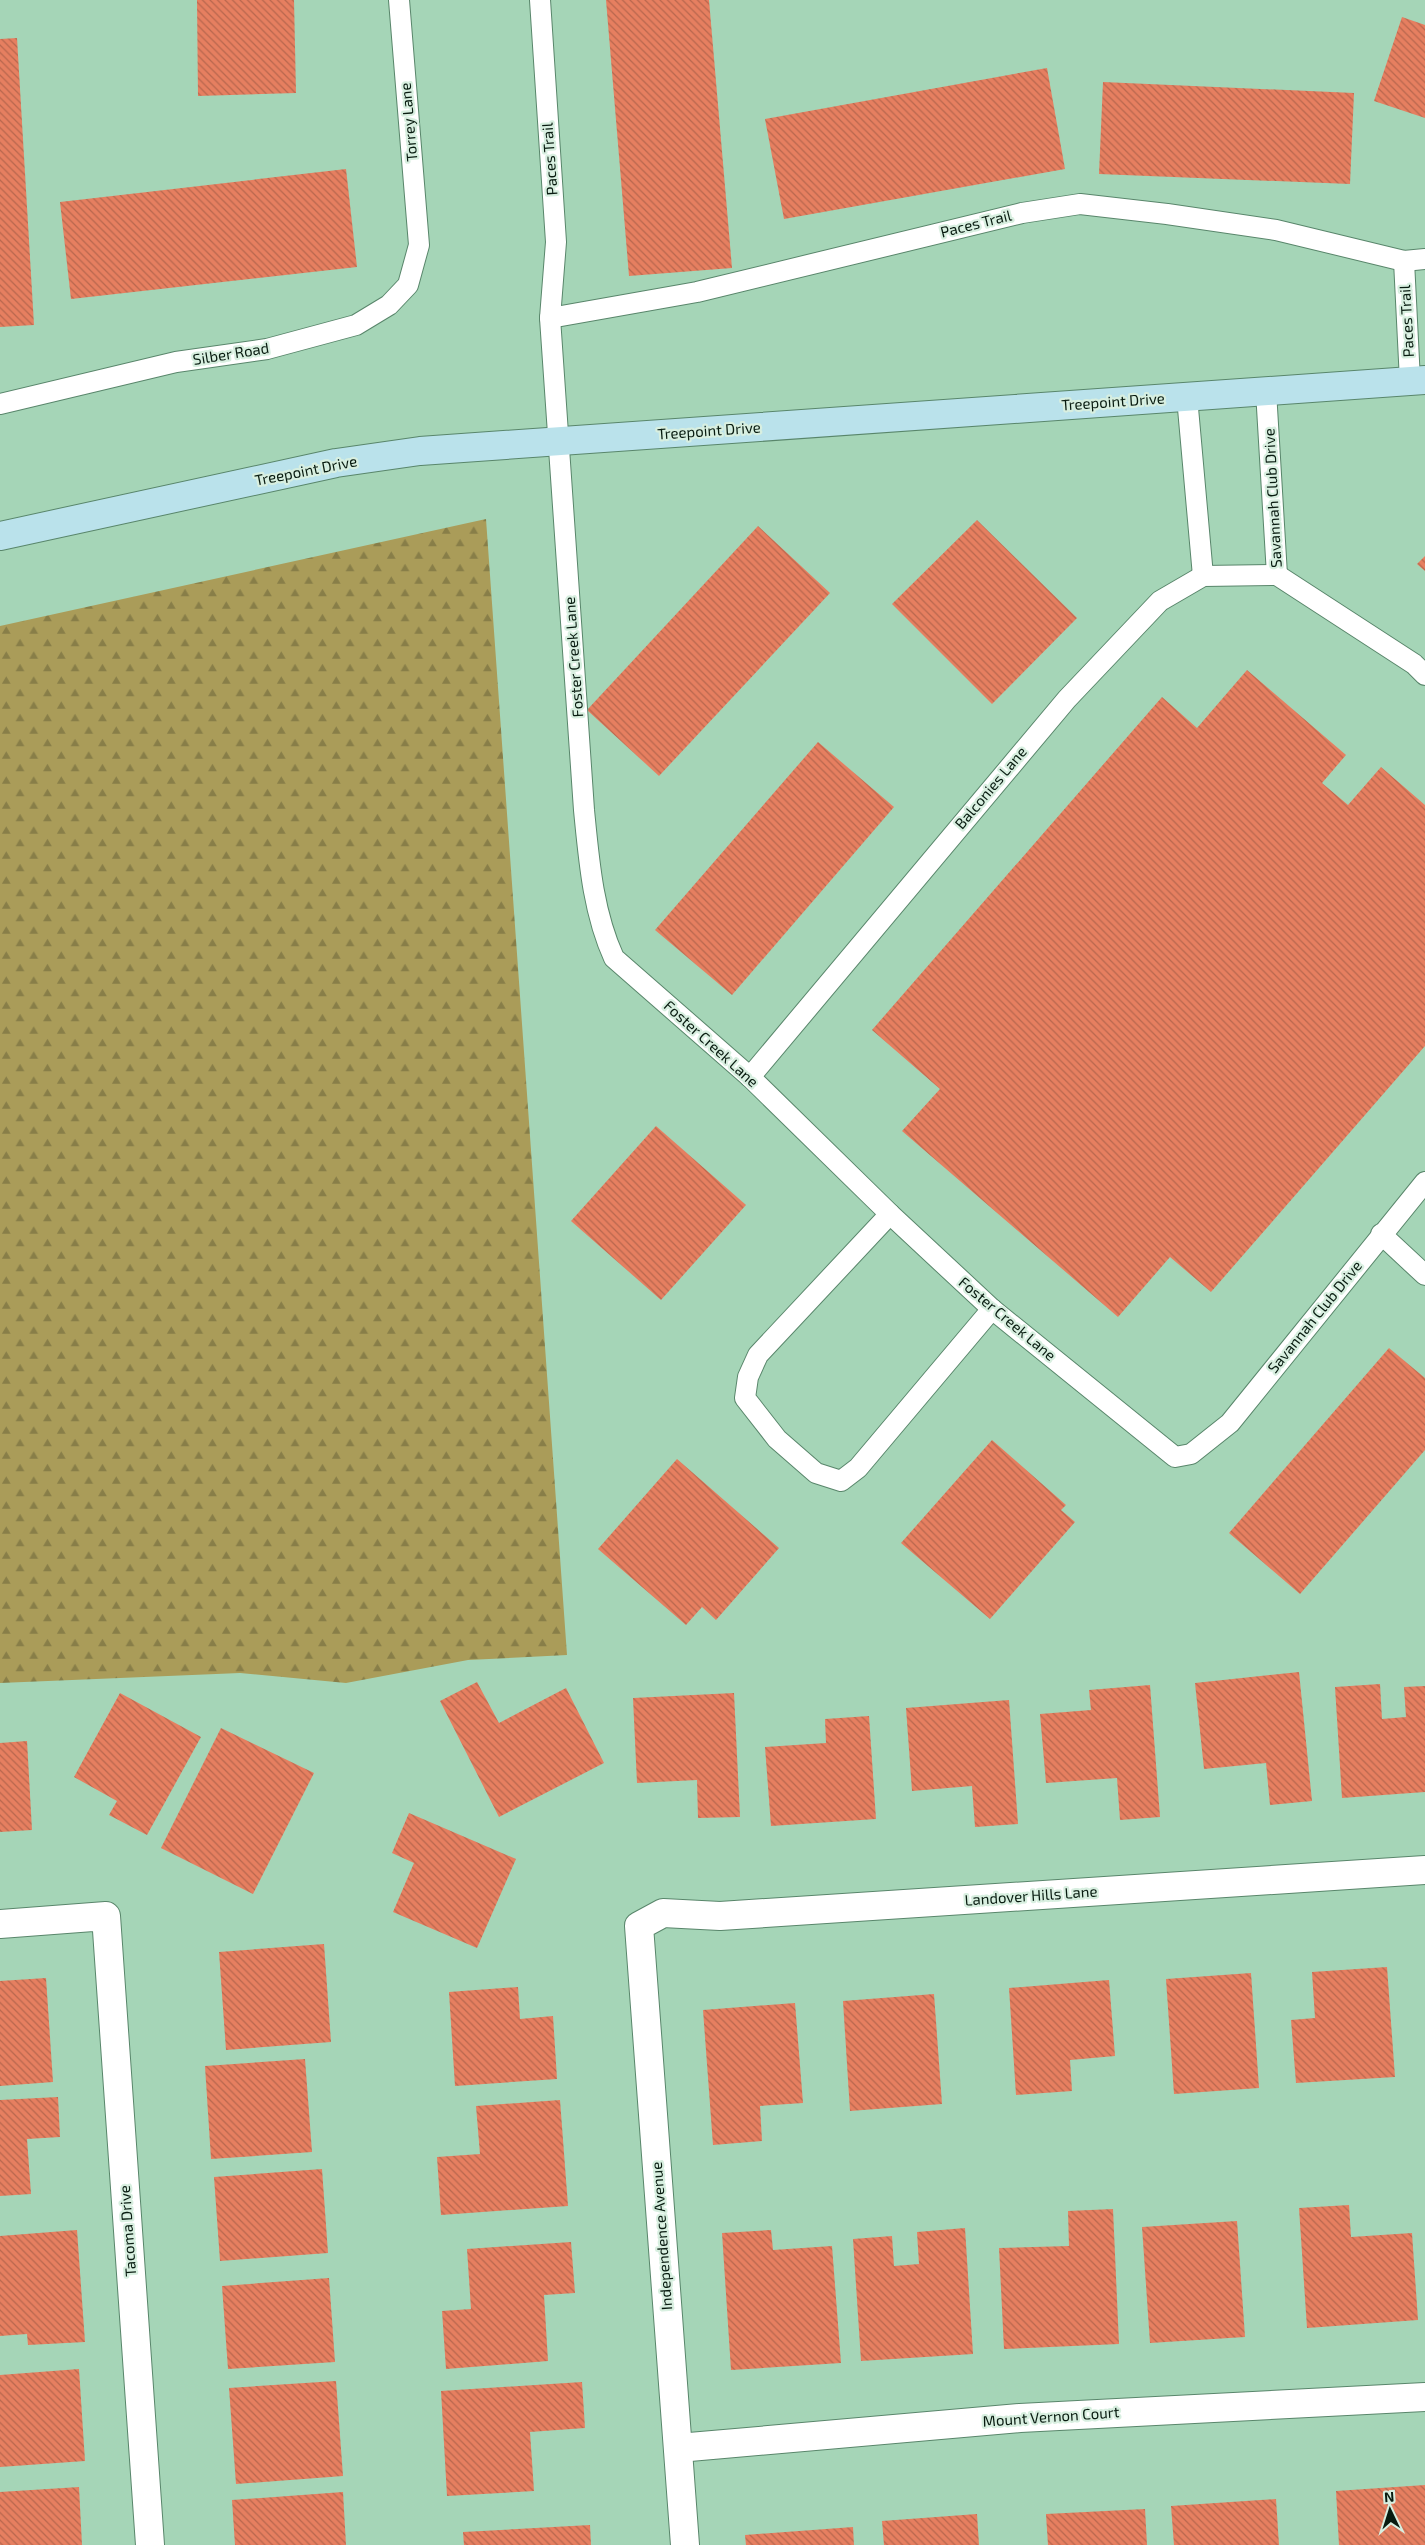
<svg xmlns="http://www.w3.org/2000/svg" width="1425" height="2545" viewBox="0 0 1425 2545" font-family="'Exo 2',sans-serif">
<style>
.forest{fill:url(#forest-firs)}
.building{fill:url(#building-back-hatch)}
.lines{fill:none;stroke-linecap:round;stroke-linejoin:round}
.lane-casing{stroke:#59866b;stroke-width:22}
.street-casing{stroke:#59866b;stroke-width:30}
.secondary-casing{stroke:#59866b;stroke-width:30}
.lane{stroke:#fff;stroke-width:20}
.street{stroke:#fff;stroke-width:28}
.secondary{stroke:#bae2eb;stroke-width:28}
.labels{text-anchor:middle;stroke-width:4.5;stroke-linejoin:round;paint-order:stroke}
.street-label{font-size:15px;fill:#081b10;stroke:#d8efe0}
</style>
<defs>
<pattern id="forest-firs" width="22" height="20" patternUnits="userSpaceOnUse" patternTransform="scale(1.25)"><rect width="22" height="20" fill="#aa9c59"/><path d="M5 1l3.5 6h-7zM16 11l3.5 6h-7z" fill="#887e48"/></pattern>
<pattern id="building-back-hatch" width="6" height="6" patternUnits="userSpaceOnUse" patternTransform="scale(1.25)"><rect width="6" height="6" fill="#e67f60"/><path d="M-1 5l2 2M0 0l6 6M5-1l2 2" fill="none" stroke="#b8674e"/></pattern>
</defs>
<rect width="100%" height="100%" fill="#a5d5b7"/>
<!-- forest -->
<polygon class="forest" points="486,519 567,1655 468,1660 346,1683 240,1673 0,1683 0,626"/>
<!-- building -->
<g class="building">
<polygon points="197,0 294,0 296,93 198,96"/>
<polygon points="606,0 709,0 732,268 629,276"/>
<polygon points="1402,17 1425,25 1425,118 1374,101"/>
<polygon points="17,38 34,325 0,327 0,39"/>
<polygon points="1047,68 1065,169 784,219 765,119"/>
<polygon points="1103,82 1354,93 1350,184 1099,174"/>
<polygon points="346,169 357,267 71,299 60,202"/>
<polygon points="977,520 1077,618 992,704 892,604"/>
<polygon points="758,526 830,593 659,776 587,710"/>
<polygon points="1425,556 1425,571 1417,564"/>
<polygon points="1247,670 1346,755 1322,783 1348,805 1381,767 1425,805 1425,1046 1211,1292 1170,1257 1118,1317 902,1131 940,1089 872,1030 1162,697 1197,728"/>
<polygon points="818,742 894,807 732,995 655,930"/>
<polygon points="656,1126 746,1205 661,1300 571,1221"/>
<polygon points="1389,1348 1425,1378 1425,1450 1300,1594 1229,1533"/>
<polygon points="992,1440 1066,1505 1061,1510 1075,1522 990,1619 901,1543"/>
<polygon points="677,1459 779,1548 716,1620 702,1607 686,1625 598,1549"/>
<polygon points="1299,1672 1312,1801 1270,1805 1266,1763 1204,1769 1195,1683"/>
<polygon points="477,1682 499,1723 566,1688 604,1763 499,1817 440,1701"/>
<polygon points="1380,1684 1382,1719 1406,1717 1404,1687 1425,1686 1425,1792 1342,1798 1335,1687"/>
<polygon points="1150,1685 1160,1817 1120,1820 1117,1778 1046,1783 1040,1714 1091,1710 1089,1690"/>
<polygon points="120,1693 201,1737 147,1835 109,1815 117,1801 74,1777"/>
<polygon points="734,1693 740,1817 698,1818 697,1780 637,1783 633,1698"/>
<polygon points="1009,1700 1018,1824 975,1827 972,1786 912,1791 906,1708"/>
<polygon points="869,1716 876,1819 771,1826 765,1747 826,1743 825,1719"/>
<polygon points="221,1728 314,1773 253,1894 161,1848"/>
<polygon points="27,1741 32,1830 0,1832 0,1743"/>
<polygon points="409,1813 516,1859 477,1948 393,1912 414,1863 392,1853"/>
<polygon points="324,1944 331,2042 226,2050 219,1952"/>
<polygon points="1387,1967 1395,2077 1296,2083 1291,2020 1315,2018 1312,1972"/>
<polygon points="1251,1973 1259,2088 1174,2094 1166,1979"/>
<polygon points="46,1978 53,2082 0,2086 0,1981"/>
<polygon points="1109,1980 1115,2056 1070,2060 1072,2091 1016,2095 1009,1988"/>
<polygon points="518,1987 520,2019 553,2016 557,2079 455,2086 449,1992"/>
<polygon points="934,1994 942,2104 850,2111 843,2001"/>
<polygon points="795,2003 803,2103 760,2106 762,2141 713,2145 703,2010"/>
<polygon points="305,2059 312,2152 211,2159 205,2066"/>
<polygon points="58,2097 60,2137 27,2139 31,2194 0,2196 0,2100"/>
<polygon points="560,2100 568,2206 441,2215 437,2157 480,2154 476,2106"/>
<polygon points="322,2169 328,2253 220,2261 214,2177"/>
<polygon points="1349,2205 1351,2237 1412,2233 1418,2320 1307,2328 1299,2208"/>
<polygon points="1113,2209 1119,2344 1004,2349 999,2248 1069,2246 1068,2211"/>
<polygon points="1237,2221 1245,2337 1150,2343 1142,2227"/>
<polygon points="965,2228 973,2354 861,2361 853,2239 892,2236 894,2266 919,2264 917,2232"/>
<polygon points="77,2230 85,2342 28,2345 27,2334 0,2336 0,2236"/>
<polygon points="771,2230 773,2250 832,2246 841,2363 731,2370 722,2233"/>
<polygon points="571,2242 575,2293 544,2295 548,2361 446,2369 442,2311 471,2309 467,2249"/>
<polygon points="329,2278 335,2362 228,2369 222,2286"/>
<polygon points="79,2369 85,2461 0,2467 0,2375"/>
<polygon points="336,2381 343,2476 236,2484 229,2388"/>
<polygon points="582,2382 585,2428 530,2432 534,2491 447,2496 441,2391"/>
<polygon points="1425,2485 1425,2545 1339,2545 1336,2491"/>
<polygon points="79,2487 82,2545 0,2545 0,2492"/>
<polygon points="343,2492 346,2545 235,2545 232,2500"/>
<polygon points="1276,2499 1279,2545 1174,2545 1171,2506"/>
<polygon points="1145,2509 1147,2545 1048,2545 1046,2514"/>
<polygon points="977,2514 979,2545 884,2545 882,2521"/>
<polygon points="590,2525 591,2545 464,2545 463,2532"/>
<polygon points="853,2527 854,2545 746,2545 745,2535"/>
</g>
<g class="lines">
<defs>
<g id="lane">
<path d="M540 0 556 242 550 318 584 810C589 861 593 912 614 958L750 1077 890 1214 992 1309 1175 1457 1191 1454 1230 1423 1425 1182"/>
<polyline points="1404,261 1410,381"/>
<polyline points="550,318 697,292 1022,213 1080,204 1167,214 1276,230 1404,261 1425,259"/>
<polyline points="1266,391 1277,575"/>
<polyline points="1187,397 1203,576"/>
<polyline points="0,404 176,362 267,349 356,325 389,305 408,285 419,245 399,0"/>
<polyline points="1277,575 1414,664 1425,675"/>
<polyline points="750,1077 1067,699 1160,601 1203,576 1277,575"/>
<polyline points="890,1214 758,1355 748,1377 745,1398 777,1439 816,1473 841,1481 858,1468 992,1309"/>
<polyline points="1381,1234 1425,1275"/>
</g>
<g id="street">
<polyline points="0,1924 106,1916 150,2545"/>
<polyline points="678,2448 1020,2418 1425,2397"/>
<polyline points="685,2545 639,1926 663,1913 720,1916 1425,1870"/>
</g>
<polyline id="secondary" points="0,536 336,463 420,451 1425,380"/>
</defs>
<!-- lane casing -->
<use href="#lane" class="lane-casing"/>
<!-- street casing -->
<use href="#street" class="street-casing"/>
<!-- secondary casing -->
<use href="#secondary" class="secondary-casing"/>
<!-- lane -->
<use href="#lane" class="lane"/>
<!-- street -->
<use href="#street" class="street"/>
<!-- secondary -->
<use href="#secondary" class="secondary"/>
</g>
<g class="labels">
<!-- street labels -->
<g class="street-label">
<text transform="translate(409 122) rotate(-95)" y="5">Torrey Lane</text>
<text transform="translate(550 159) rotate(-94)" y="5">Paces Trail</text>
<text transform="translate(976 224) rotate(-14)" y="5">Paces Trail</text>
<text transform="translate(1407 321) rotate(-93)" y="5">Paces Trail</text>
<text transform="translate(231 354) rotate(-9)" y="5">Silber Road</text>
<text transform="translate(1113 402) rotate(-4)" y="5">Treepoint Drive</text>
<text transform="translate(709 431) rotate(-4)" y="5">Treepoint Drive</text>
<text transform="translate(306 471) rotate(-11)" y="5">Treepoint Drive</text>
<text transform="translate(1273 498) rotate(-93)" y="5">Savannah Club Drive</text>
<text transform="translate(574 657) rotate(-94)" y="5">Foster Creek Lane</text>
<text transform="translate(991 788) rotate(-50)" y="5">Balconies Lane</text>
<text transform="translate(711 1044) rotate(42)" y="5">Foster Creek Lane</text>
<text transform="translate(1315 1317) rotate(-51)" y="5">Savannah Club Drive</text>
<text transform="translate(1007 1319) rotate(40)" y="5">Foster Creek Lane</text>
<text transform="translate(1031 1896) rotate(-4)" y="5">Landover Hills Lane</text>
<text transform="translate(128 2231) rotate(-94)" y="5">Tacoma Drive</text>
<text transform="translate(662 2236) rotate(-94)" y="5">Independence Avenue</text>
<text transform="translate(1051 2417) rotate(-4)" y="5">Mount Vernon Court</text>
</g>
</g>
<!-- north arrow -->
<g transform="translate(1390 2510) rotate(356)" stroke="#d8efe0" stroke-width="4" paint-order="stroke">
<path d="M0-4L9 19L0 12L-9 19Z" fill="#081b10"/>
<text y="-8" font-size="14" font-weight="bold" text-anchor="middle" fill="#081b10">N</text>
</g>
</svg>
